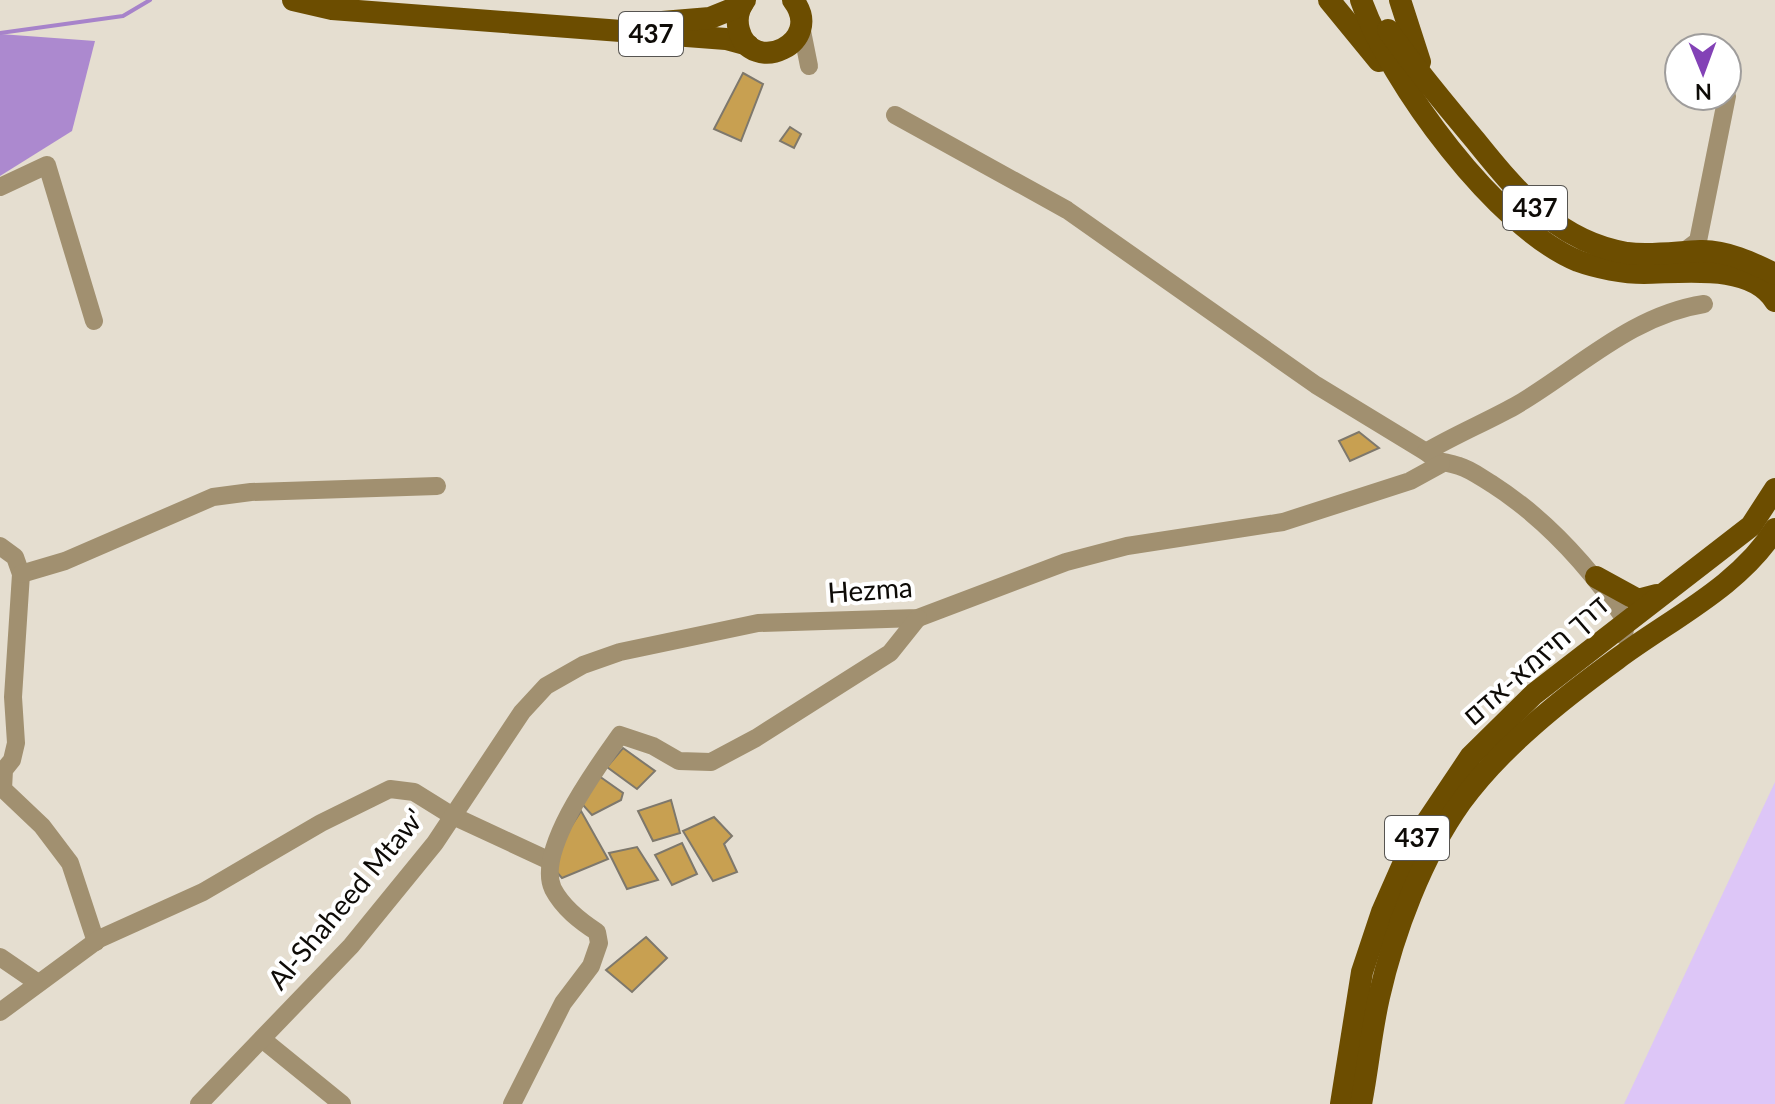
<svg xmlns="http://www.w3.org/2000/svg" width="1775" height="1104" viewBox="0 0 1775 1104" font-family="Lato,Heebo,sans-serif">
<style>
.green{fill:#ddc6f7}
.forest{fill:#ac89cf}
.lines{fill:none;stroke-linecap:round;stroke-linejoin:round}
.stream{stroke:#a783ca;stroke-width:4}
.building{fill:#c8a051;stroke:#7e786c;stroke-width:2}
.minor{stroke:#a19070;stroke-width:18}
.major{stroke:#6c4d00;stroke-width:22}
.labels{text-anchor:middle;stroke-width:8;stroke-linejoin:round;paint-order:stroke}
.shield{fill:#fff;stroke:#565451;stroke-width:2}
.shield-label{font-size:26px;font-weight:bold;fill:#0e0b07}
.street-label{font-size:28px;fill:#0e0b07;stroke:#fff}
</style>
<rect width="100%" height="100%" fill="#e5ded0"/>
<!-- green -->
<polygon class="green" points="1775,782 1775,1104 1624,1104"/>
<!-- forest -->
<polygon class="forest" points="0,34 95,41 72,131 0,176"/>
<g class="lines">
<!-- stream -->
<polyline class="stream" points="0,33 123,16 150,0"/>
</g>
<!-- building -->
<g class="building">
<polygon points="743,73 763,84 741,141 714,129"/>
<polygon points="790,127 801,134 794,148 780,141"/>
<polygon points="1359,432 1379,448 1350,461 1339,441"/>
<polygon points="623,748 655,771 637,789 607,767"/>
<polygon points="599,776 623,793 621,800 592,815 582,804"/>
<polygon points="671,800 680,833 653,841 638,811"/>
<polygon points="581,811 608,859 562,878 553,868 565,836"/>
<polygon points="714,817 732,836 724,844 737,872 713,881 683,831"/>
<polygon points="682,843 697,874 672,885 655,855"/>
<polygon points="637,847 658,880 627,889 609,853"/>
<polygon points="646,937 667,958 632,992 606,970"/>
</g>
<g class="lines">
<!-- minor -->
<g class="minor">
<polyline points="801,26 809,66"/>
<path d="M895 115 1067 210 1316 385 1426 452C1442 465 1442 460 1459 466 1470 469 1482 478 1492 484 1545 518 1591 569 1626 621L1624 636"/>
<polyline points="0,187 47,165 94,321"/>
<polyline points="1682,253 1698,241 1727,96"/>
<path d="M1426 452C1455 435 1486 422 1515 406 1577 370 1631 315 1704 304"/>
<polyline points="0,546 15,557 21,574 13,697 16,743 12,760 4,770 3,789 42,826 70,863 96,942"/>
<polyline points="21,574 65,561 213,497 251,492 437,486"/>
<polyline points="0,957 38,983"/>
<polyline points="0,1012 99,939 203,892 321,823 390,789 414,792 451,815 550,861"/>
<polyline points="262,1039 342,1104"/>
<polyline points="199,1104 351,946 435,843 522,712 546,686 583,665 620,652 758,623 918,618 1066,562 1127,546 1283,522 1410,481 1441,464"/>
<path d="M512 1104 563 1003 591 966 599 943 597 932C580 921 563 908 553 889 535 851 598 766 620 735L653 746 679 761 711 762 756 738 890 653 918 618"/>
</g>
<!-- major -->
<g class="major">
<polyline points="293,0 332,9 726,39 748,45"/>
<path d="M745 0C738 9 736 19 739 30 751 77 826 43 793 0"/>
<polyline points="1329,0 1379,61"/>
<path d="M1361 0C1390 82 1497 228 1578 261 1597 268 1624 273 1644 273 1680 273 1751 262 1775 301"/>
<polyline points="1400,0 1420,62"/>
<polyline points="662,22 710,18 742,5"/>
<path d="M1388 30C1415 69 1445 104 1475 140 1516 191 1558 242 1627 253 1651 256 1676 252 1700 251 1726 250 1753 263 1775 274"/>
<polyline points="1596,577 1638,600 1657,595"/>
<polyline points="1341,1104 1362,972 1382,912 1412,844 1471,756 1534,694 1751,526 1775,489"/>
<path d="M1361 1104C1368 1068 1371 1032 1379 997 1394 931 1422 857 1461 802 1501 747 1562 699 1617 659 1669 620 1740 586 1775 529"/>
</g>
</g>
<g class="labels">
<!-- shield labels -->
<g class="shield">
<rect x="619" y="12" width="64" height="44" rx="6"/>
<rect x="1503" y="186" width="64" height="44" rx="6"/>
<rect x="1385" y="816" width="64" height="44" rx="6"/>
</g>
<g class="shield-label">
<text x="651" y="43">437</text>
<text x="1535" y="217">437</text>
<text x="1417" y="847">437</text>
</g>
<!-- street labels -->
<g class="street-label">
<text transform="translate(870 590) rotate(-4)" y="10">Hezma</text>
<text transform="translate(1535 660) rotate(-41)" y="10">דרך חיזמא-אדם</text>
<text transform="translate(346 899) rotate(-50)" y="10">Al-Shaheed Mtaw'</text>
</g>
</g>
<!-- north arrow -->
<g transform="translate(1703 72) rotate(179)"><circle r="38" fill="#ffffff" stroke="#9f9d9c" stroke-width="2"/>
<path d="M0-6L14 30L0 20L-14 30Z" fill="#8342b6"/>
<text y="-12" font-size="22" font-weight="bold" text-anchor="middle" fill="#0e0b07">N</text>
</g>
</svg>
